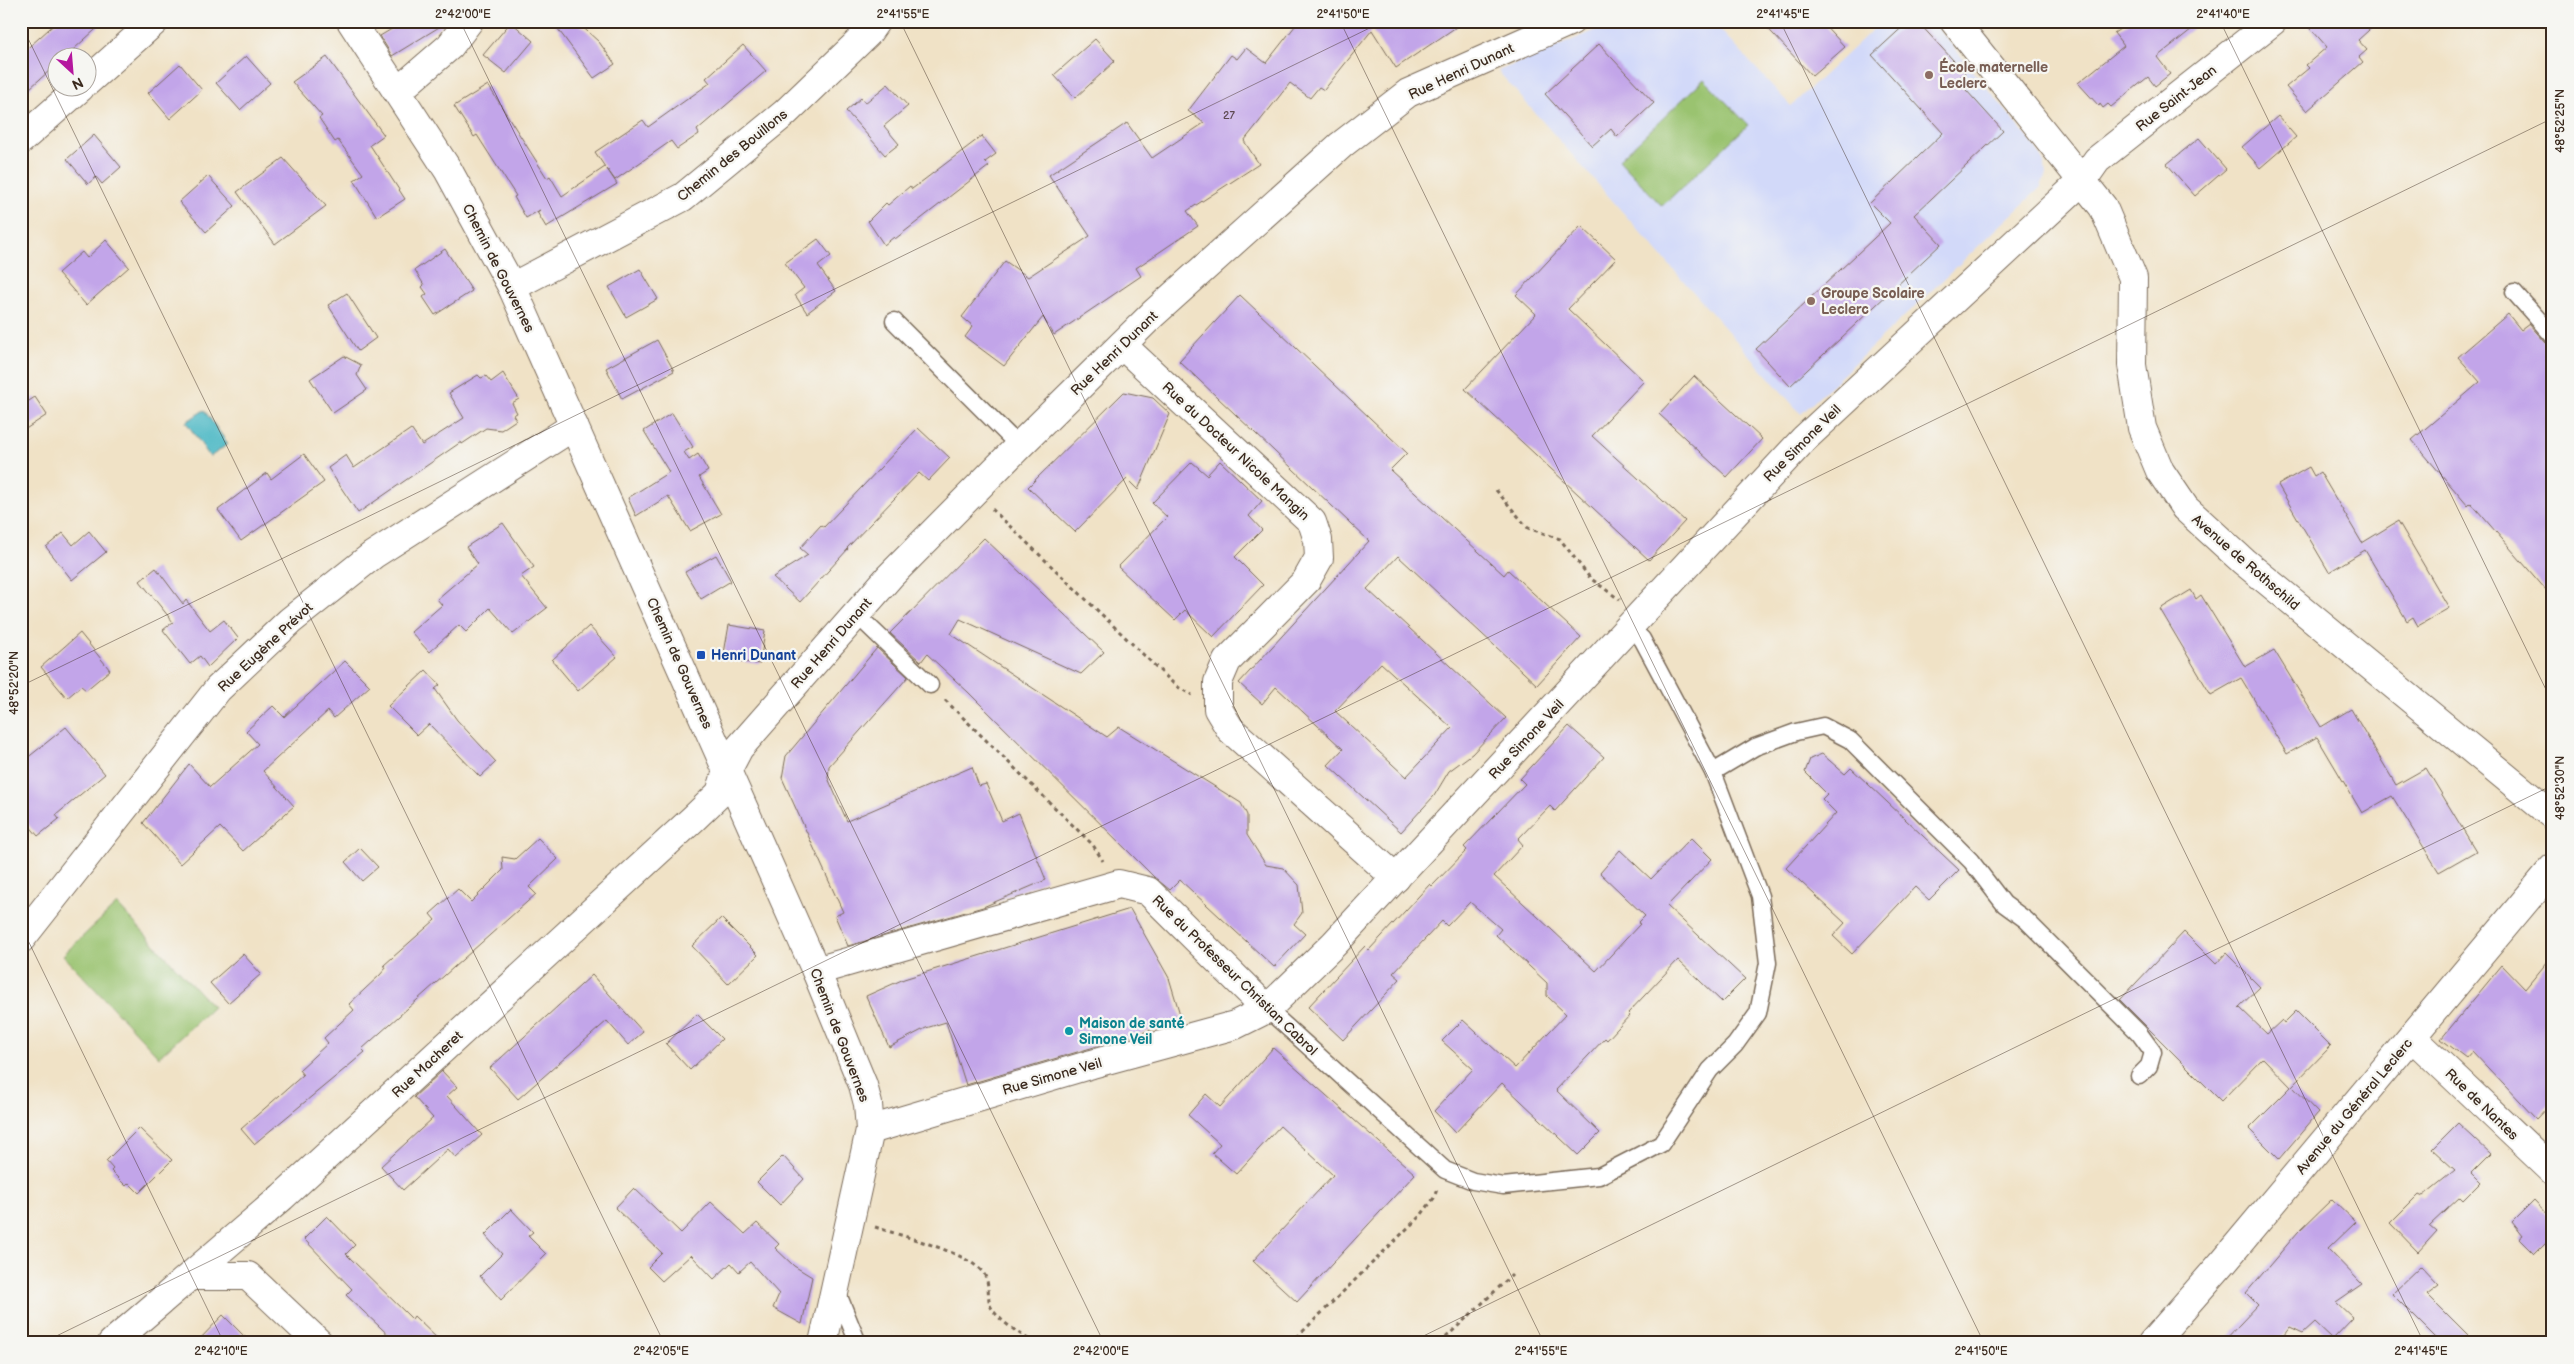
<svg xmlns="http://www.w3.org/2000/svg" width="2574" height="1364" viewBox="0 0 2574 1364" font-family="'Balsamiq Sans',sans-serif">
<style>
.built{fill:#d2d9f9}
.green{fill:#9ac370;stroke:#6a7647}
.water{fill:#4ab7c4;stroke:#427071}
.building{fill:#c2a5e9;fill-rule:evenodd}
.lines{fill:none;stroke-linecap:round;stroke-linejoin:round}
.service-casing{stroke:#7a6a59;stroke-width:19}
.minor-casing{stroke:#7a6a59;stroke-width:30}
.tertiary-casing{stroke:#7a6a59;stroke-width:30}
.secondary-casing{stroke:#7a6a59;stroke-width:30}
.path{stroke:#7a6a59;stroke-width:3;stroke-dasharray:4 4;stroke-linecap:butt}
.service{stroke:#fff;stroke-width:16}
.minor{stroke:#fff;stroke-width:28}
.tertiary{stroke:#fff;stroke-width:28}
.secondary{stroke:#fff;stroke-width:28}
.ticks{fill:none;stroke:#3b2a1e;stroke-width:1;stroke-opacity:0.45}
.education-dot{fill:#8d6e63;stroke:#f6f6f2;stroke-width:2}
.transit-dot{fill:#1a4fb4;stroke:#f6f6f2;stroke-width:2}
.culture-dot{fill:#0f9aa8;stroke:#f6f6f2;stroke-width:2}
.labels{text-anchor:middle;stroke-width:4.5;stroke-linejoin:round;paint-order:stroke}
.number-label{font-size:11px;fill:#5d4951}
.education-label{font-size:14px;font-weight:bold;fill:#785e54;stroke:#f6f6f2;text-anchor:start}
.street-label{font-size:14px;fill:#3b2a1e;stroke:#f6f6f2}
.transit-label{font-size:14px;font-weight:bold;fill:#164399;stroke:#f6f6f2;text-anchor:start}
.culture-label{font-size:14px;font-weight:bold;fill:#0d838f;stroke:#f6f6f2;text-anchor:start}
.neatline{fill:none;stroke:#3b2a1e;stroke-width:2}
.ticks-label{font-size:12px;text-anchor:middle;fill:#3b2a1e}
</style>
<rect width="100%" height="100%" fill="#f6f6f2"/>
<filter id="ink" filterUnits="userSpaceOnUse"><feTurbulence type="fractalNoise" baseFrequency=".02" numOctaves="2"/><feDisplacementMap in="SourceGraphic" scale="10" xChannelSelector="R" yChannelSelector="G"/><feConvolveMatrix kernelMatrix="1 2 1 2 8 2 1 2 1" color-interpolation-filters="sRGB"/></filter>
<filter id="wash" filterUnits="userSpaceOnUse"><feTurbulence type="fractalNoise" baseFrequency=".0096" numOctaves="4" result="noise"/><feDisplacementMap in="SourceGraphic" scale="20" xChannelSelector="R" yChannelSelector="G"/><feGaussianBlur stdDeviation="1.12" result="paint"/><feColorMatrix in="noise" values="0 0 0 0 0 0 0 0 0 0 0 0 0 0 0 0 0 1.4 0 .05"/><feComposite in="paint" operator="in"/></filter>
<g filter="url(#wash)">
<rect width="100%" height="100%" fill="#f0e2c6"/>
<!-- built -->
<polygon class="built" points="1618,21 1712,21 1791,106 1882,21 1932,21 2034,145 2045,165 2046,175 2040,188 1801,414 1498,71"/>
<!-- green -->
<g class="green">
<polygon points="1704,79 1748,125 1662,206 1619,160"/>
<polygon points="117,904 213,1007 159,1057 63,955"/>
</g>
<!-- water -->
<polygon class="water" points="204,410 228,444 210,457 186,422"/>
<g id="blocks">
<!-- building -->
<g class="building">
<polygon points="58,21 105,21 64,58 58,58 58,63 21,96 21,54"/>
<polygon points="405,21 449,21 392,56 380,36"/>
<polygon points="552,21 576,21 599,42 615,64 594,78"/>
<polygon points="1299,21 1465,21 1396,68 1372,30 1324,90 1319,87 1310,98 1290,83 1244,141 1259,164 1187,211 1198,226 1136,268 1141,276 1054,335 1043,317 1004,366 965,337 973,326 962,317 1005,261 1028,277 1090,236 1049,175 1127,123 1152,158 1204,123 1188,111 1231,55 1237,59 1246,48 1266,63"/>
<polygon points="1761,21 1821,21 1845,47 1812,76"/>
<polygon points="1909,21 1917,21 1965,73 1957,80 2003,131 1914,215 1941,244 1790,386 1756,349 1890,223 1870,203 1943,133 1872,55"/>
<polygon points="2132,21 2202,21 2157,57 2170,74 2155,86 2148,77 2111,107 2108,104 2103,108 2100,104 2099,106 2078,83 2124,46 2114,33"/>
<polygon points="2304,21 2379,21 2358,40 2367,50 2359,57 2363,62 2307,111 2286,87 2309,68 2306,65 2327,47"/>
<polygon points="511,22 533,41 506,73 483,55"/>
<polygon points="1095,39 1115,61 1075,98 1054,75"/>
<polygon points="1599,44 1654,103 1617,137 1611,129 1592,146 1545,94"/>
<polygon points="743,45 766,71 697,130 699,134 677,149 671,141 615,180 607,169 617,184 546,227 537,212 540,210 526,218 514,197 516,196 477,135 474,137 454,106 488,85 547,178 550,176 562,196 605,167 595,152 643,120 648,127 710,83 706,78"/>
<polygon points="246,56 270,83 240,110 216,83"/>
<polygon points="327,57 384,135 370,145 405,199 377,217 354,180 363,174 338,140 335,142 319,118 322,116 292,82"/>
<polygon points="180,64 202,90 170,119 148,93"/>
<polygon points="888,84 908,106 884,126 899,144 885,155 846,111 861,98 865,103"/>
<polygon points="2278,116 2296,137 2260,168 2242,147"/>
<polygon points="94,135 121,167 102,184 96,177 88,184 67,159"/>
<polygon points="982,136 996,154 985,162 989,166 895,239 894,237 884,245 868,221 886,203 888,205 910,186 912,189"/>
<polygon points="2199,138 2226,169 2195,196 2167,164"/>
<polygon points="283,158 326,206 275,244 237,192"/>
<polygon points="208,176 235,206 206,232 179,202"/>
<polygon points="1581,226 1616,259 1568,309 1644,381 1592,436 1685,521 1649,560 1465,389 1536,314 1516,295"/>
<polygon points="818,239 831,256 818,266 836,291 807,313 795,295 804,288 785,263"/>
<polygon points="106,240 129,267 86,305 58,273 82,252 87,258"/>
<polygon points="445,249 472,291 435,315 423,297 427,294 422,287 424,285 415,270"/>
<polygon points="640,269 658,299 626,317 609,287"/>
<polygon points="347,293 376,338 358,351 328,305"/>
<path d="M1240 295 1407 453 1390 470 1504 575 1508 570 1581 637 1537 685 1398 556 1367 589 1506 718 1472 754 1449 771 1434 796 1401 832 1328 765 1343 749 1276 687 1262 704 1239 683 1369 541 1179 361ZM1381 663 1452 728 1406 777 1335 711Z"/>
<polygon points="2508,314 2521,330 2529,324 2546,343 2553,346 2553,598 2471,503 2468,506 2412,440 2480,382 2458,357"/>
<polygon points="657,340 674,371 622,399 606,368"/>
<polygon points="344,356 361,365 357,375 367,390 333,413 310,379"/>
<polygon points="503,373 519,399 512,403 517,413 513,415 516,420 501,430 486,428 462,444 461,442 358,513 328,468 346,455 354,468 411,429 422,445 464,418 449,393 478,375 481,378 486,376 491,382"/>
<polygon points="1694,376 1762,439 1727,477 1659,414"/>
<polygon points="1124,392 1153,398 1170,414 1138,490 1127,479 1075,532 1028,487"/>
<polygon points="35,397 47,415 21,432 21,406"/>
<polygon points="672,413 693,447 684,452 689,460 698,454 708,471 699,477 721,514 690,531 668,496 636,516 628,498 669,472 644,431"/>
<polygon points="918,428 950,458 928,481 919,473 847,548 848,549 800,602 773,577 808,555 800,548 821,525 824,527"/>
<polygon points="304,454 324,482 241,541 218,510 267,473 271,479"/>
<polygon points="1220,461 1262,501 1249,516 1262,530 1235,557 1263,585 1213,637 1185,610 1175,620 1118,567 1167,517 1152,503 1192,462 1207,475"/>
<polygon points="2309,467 2314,476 2320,472 2362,543 2398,521 2449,608 2418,626 2413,617 2407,621 2365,550 2329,572 2278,485"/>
<polygon points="503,523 534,567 521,576 547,608 513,634 490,608 466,632 459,625 429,652 411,632 442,605 437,599 478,564 466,547"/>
<polygon points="89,531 106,552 72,580 46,547 63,533 73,545"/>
<polygon points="984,538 1104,652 1081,674 960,619 951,634 1107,737 1119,727 1241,803 1247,815 1247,835 1266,865 1283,868 1299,885 1302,913 1294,924 1305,934 1274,967 1180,880 1170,890 1154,877 968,692 927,654 921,662 890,633"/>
<polygon points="716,555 731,581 701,599 685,572"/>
<polygon points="156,568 183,604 186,600 210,631 224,620 238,638 208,667 200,656 190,664 163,630 173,622 140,581"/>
<polygon points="2191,590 2196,599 2201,595 2245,667 2274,650 2321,727 2351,709 2396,785 2426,768 2476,851 2439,872 2392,796 2362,813 2317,737 2287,754 2241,678 2211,695 2160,609"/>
<polygon points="729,625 765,631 760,664 723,659"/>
<polygon points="589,626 617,657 578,691 552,660"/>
<polygon points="80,633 110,670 86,690 81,686 67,698 41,667"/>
<polygon points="877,648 908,677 829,766 828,778 847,821 972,767 979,786 986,784 1002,821 1019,813 1046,880 983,907 848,946 835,916 843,912 782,778 786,756"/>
<polygon points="345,661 370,686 334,718 328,711 263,771 294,806 243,851 220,827 180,864 143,823 189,764 210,787 258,744 246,731 273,706 284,717"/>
<polygon points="426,670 440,685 435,689 457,720 496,762 480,777 429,724 417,735 388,706"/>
<polygon points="1569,726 1604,757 1555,811 1550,806 1518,839 1523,845 1494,876 1596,971 1640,924 1638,923 1645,916 1600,873 1620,850 1651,879 1691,838 1712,859 1667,906 1745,979 1722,1002 1678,960 1628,1013 1630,1015 1618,1028 1607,1040 1605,1038 1556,1090 1600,1133 1578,1155 1502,1083 1455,1133 1434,1111 1473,1069 1442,1041 1463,1020 1515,1068 1566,1014 1547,996 1547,983 1496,935 1501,929 1470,902 1447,926 1442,921 1393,973 1400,979 1343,1040 1308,1007 1365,946 1369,950 1430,884 1432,886 1467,850 1464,847 1525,784 1520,779"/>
<polygon points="66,727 105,774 56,815 59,819 38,836 21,816 21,763"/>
<polygon points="1822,754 1845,774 1851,768 1959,870 1929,900 1915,887 1852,954 1833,936 1845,923 1786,868 1836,813 1822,799 1827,794 1805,772 1810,759"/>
<polygon points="538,838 558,859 529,887 536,894 362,1049 365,1052 346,1068 254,1144 241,1129 303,1075 299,1070 328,1043 324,1038 354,1010 349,1004 380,975 386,968 384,965 435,920 430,914 458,889 471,902 503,870 502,857 515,859"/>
<polygon points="360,848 378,867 362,881 345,862"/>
<polygon points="1130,909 1169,978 1182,1021 966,1085 946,1022 926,1028 889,1047 866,996 904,979"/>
<polygon points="721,918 758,955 728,984 692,946"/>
<polygon points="2184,932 2216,964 2226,953 2260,987 2239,1007 2267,1034 2282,1020 2284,1023 2296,1011 2331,1046 2292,1086 2318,1113 2279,1159 2249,1129 2291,1087 2263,1058 2221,1101 2120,1000"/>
<polygon points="243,954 261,974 228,1003 210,983"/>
<polygon points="2553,955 2553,1101 2536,1119 2472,1051 2466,1058 2441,1039 2502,965 2525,989"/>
<polygon points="592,975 643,1032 628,1045 607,1021 518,1099 490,1068"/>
<polygon points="697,1014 722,1039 690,1070 666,1044"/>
<polygon points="1273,1048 1415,1174 1297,1302 1253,1261 1333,1175 1280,1126 1236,1174 1212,1153 1220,1144 1188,1115 1206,1094 1220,1107"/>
<polygon points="442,1071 457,1087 447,1096 482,1135 456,1158 448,1149 403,1190 381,1166 433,1118 414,1097"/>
<polygon points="2458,1123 2491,1154 2472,1173 2481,1182 2463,1200 2460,1197 2430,1225 2437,1231 2418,1252 2390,1223 2419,1194 2423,1196 2455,1170 2432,1149"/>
<polygon points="139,1128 172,1160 139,1193 129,1183 126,1186 111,1171 113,1169 106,1161"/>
<polygon points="783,1156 804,1179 780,1205 757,1182"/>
<polygon points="634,1188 681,1233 711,1202 745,1234 757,1223 779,1244 775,1248 794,1266 812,1277 802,1324 773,1308 779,1294 750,1262 739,1272 731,1263 714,1279 691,1255 662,1281 648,1267 662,1253 615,1208"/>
<polygon points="2332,1199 2356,1222 2328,1249 2362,1284 2336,1302 2353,1318 2333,1339 2315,1322 2303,1333 2290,1327 2278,1343 2222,1343 2258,1305 2246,1293 2298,1232"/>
<polygon points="2534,1200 2553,1220 2553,1235 2534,1254 2519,1239 2523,1236 2512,1222"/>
<polygon points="511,1209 533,1232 528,1236 546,1254 501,1300 480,1276 502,1254 485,1235"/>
<polygon points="327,1216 355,1245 346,1254 412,1319 414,1316 442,1343 397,1343 346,1295 352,1289 304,1239"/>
<polygon points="2421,1266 2439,1285 2427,1294 2476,1343 2441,1343 2392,1294"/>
<polygon points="223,1315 251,1343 196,1343"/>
</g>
</g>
</g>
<g filter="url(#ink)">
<use href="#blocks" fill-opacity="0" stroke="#7a6a59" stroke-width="1"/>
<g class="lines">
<defs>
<g id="service">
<polyline points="2514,292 2553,336"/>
<polyline points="894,321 1019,446"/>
<polyline points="856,614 930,685"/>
<polyline points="1713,772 1755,747 1796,732 1823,726 1850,740 1971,861 2004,904 2026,920 2139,1033 2153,1052 2149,1066 2139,1076"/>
<polyline points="1267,1009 1445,1170 1473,1181 1503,1186 1599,1176 1661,1144 1710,1070 1735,1045 1758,1013 1768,963 1760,896 1713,772 1642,639 1629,627"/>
<polyline points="836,1289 858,1343"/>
</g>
<g id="minor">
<polyline points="1954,21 2103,207 2133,278 2132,365 2142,428 2160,471 2185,508 2243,561 2553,816"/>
<polyline points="88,81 155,21"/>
<polyline points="398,91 450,46 469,21"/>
<polyline points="21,140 80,88"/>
<polyline points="512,287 683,197 785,113 867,34 876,21"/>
<polyline points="1122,345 1312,522 1318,540 1319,558 1306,581 1227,661 1218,682 1218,709 1230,729 1396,878"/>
<polyline points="727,771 739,748 890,576 1019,446 1153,314 1341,145 1408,93 1571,21"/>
<polyline points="21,939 218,689 290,621 373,555 574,426"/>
<polyline points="816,971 1119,884 1148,891 1267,1009"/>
<polyline points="2412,1037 2553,1171"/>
<polyline points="870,1130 1092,1064 1235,1025 1267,1009 1334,944 1804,439 2083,180 2097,160 2273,21"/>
</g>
<g id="tertiary">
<polyline points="351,21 448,170 512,287 816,971 863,1085 868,1104 870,1130 823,1343"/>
<polyline points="192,1276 248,1276 319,1343"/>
<polyline points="112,1343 282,1197 694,818 720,793 727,771"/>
</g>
<polyline id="secondary" points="2152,1343 2224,1261 2553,868"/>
</defs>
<!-- service casing -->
<use href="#service" class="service-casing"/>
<!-- minor casing -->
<use href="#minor" class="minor-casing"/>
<!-- tertiary casing -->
<use href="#tertiary" class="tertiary-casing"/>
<!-- secondary casing -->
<use href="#secondary" class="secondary-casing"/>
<!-- path -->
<g class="path">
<polyline points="1496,490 1528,528 1560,539 1590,578 1620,600"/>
<polyline points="992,509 1176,686 1192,695"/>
<polyline points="945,700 1093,845 1103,861"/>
<path d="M875 1227C901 1236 969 1252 984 1274 990 1283 987 1295 990 1305 997 1321 1020 1333 1034 1343"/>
<polyline points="1291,1343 1422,1214 1434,1198 1437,1189"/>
<polyline points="1440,1343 1512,1275"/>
</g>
<!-- service -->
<use href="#service" class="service"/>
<!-- minor -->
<use href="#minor" class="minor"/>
<!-- tertiary -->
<use href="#tertiary" class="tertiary"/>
<!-- secondary -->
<use href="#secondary" class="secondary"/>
</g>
</g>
<!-- ticks -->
<path class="ticks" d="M460 21 1104 1343M900 21 1544 1343M1340 21 1984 1343M1780 21 2424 1343M2220 21 2553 704M21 24 664 1343M21 686 1384 21M21 926 224 1343M42 1343 2553 118M1409 1343 2553 785"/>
<!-- markers -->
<g class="education-dot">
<circle cx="1929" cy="75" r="5"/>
<circle cx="1811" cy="301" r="5"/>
</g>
<rect class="transit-dot" x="696" y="650" width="10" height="10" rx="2.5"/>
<circle class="culture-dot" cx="1069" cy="1031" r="5"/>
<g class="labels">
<!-- number labels -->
<g class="number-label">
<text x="1229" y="119">27</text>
</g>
<!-- education labels -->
<g class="education-label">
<text x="1939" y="72">École maternelle<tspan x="1939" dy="16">Leclerc</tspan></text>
<text x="1821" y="298">Groupe Scolaire<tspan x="1821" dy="16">Leclerc</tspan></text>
</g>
<!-- street labels -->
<g class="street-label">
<text transform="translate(1461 71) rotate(-25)" y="5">Rue Henri Dunant</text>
<text transform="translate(2176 98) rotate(-38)" y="5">Rue Saint-Jean</text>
<text transform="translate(732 155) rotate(-39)" y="5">Chemin des Bouillons</text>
<text transform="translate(499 268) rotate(63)" y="5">Chemin de Gouvernes</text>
<text transform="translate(1114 353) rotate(-44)" y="5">Rue Henri Dunant</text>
<text transform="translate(1802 443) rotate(-45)" y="5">Rue Simone Veil</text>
<text transform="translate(1236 451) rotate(43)" y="5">Rue du Docteur Nicole Mangin</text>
<text transform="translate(2246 562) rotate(41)" y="5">Avenue de Rothschild</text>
<text transform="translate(831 643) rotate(-49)" y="5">Rue Henri Dunant</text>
<text transform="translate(265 647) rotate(-43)" y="5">Rue Eugène Prévot</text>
<text transform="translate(680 663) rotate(66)" y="5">Chemin de Gouvernes</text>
<text transform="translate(1526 739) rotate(-47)" y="5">Rue Simone Veil</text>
<text transform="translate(1235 975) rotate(44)" y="5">Rue du Professeur Christian Cabrol</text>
<text transform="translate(840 1035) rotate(69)" y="5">Chemin de Gouvernes</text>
<text transform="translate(427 1064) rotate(-43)" y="5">Rue Macheret</text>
<text transform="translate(1052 1076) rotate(-16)" y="5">Rue Simone Veil</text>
<text transform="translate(2482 1104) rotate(44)" y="5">Rue de Nantes</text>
<text transform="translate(2354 1106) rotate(-50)" y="5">Avenue du Général Leclerc</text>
</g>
<!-- transit labels -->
<g class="transit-label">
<text x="711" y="660">Henri Dunant</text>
</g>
<!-- culture labels -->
<g class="culture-label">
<text x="1079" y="1028">Maison de santé<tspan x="1079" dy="16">Simone Veil</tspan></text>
</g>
</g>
<!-- margin -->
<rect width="2574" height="1364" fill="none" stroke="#f6f6f2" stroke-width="55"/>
<!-- north arrow -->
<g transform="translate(72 72) rotate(154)"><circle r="24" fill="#f6f6f2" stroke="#aba49d"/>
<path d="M0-4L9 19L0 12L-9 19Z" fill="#b5179e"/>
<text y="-8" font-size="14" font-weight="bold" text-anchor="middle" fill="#3b2a1e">N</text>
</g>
<rect x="28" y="28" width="2518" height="1308" class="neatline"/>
<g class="ticks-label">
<text x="463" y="18">2°42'00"E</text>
<text x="903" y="18">2°41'55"E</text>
<text x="1343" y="18">2°41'50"E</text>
<text x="1783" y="18">2°41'45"E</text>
<text x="2223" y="18">2°41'40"E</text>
<text transform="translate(2560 121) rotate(-90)" y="4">48°52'25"N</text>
<text transform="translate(14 683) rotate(-90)" y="4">48°52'20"N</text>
<text transform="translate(2560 788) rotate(-90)" y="4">48°52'30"N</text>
<text x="221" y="1355">2°42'10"E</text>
<text x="661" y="1355">2°42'05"E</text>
<text x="1101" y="1355">2°42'00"E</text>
<text x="1541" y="1355">2°41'55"E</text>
<text x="1981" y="1355">2°41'50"E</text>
<text x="2421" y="1355">2°41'45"E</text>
</g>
</svg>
